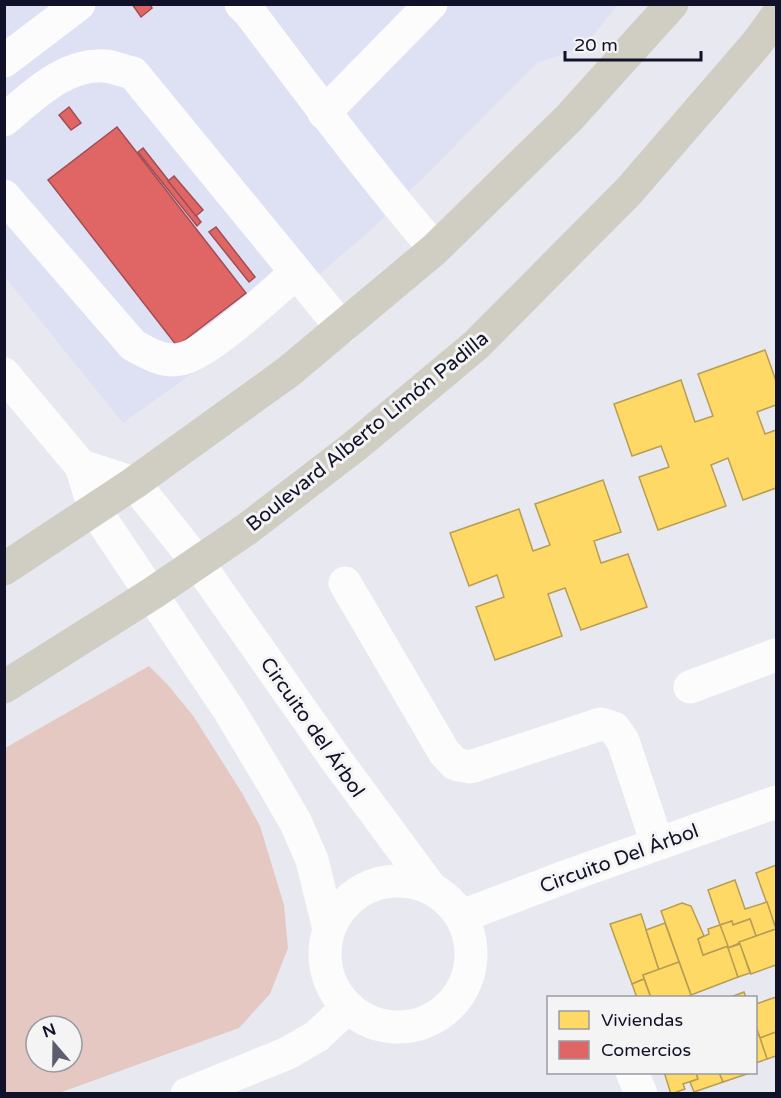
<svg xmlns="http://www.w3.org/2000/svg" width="781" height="1098" viewBox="0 0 781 1098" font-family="'Varela Round',sans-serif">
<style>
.built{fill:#dee0f4}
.green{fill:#e5c8c1;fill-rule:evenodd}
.homes{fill:#ffd966;stroke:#b89d54;stroke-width:1.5}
.shops{fill:#e06666;stroke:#a24d54;stroke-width:1.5}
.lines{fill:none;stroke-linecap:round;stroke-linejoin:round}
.minor{stroke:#fcfcfd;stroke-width:33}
.highway{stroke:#d0cec3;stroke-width:33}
.labels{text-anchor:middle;stroke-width:6;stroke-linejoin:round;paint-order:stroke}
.street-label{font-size:20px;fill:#111229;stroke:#f4f4f4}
</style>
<rect width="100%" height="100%" fill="#e8e9f0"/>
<!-- built -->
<polygon class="built" points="4,5 617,5 585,46 537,63 375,226 268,319 123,423 5,277"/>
<!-- green -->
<path class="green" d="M149 666 168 685 194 717 242 793 260 826 284 905 288 948 270 994 239 1028 59 1093H5V748ZM36 1026H72V1062H36Z"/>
<!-- homes -->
<g class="homes">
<polygon points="765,350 776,381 776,405 757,412 765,434 776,430 776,488 743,500 728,458 711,465 726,506 658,530 639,477 669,467 661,446 632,456 614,404 681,380 695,422 713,416 698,374"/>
<polygon points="603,480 621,532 594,541 601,563 628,554 647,607 581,630 565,588 548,594 562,636 495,660 476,607 504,597 497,575 469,586 450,533 519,509 533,551 550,545 535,504"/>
<polygon points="776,865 776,929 756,873"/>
<polygon points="735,880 745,909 767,902 776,929 756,936 750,919 733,925 732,921 720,925 708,890"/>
<polygon points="682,903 691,906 704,936 698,939 703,955 728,946 738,977 691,995 661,911"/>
<polygon points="641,914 659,970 643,975 644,979 632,984 610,924"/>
<polygon points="750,919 756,936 728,948 720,925 732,921 733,925"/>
<polygon points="665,923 679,962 659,970 646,930"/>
<polygon points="720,925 728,946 703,955 698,939 709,934 708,929"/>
<polygon points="776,929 776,965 751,974 739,942"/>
<polygon points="740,944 750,973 738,977 728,948"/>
<polygon points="679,962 691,995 684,998 651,998 643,975"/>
<polygon points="644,979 651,998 637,998 632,984"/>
<polygon points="744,992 746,998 728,998"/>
<polygon points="776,997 776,1032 760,1038 756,1026 756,1004"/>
<polygon points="776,1032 776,1056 767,1059 760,1038"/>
<polygon points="759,1035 767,1059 756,1063 756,1036"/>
<polygon points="664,1072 696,1072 698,1079 683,1084 685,1089 671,1094"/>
<polygon points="696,1072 719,1072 723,1082 694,1092 690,1082 698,1079"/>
<polygon points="719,1072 750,1072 750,1073 723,1082"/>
</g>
<!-- shops -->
<g class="shops">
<polygon points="132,4 150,4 152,8 141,17"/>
<polygon points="69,107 81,123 71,130 59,115"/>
<polygon points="117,127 246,293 177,346 48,180"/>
<polygon points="143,148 201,222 197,226 138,152"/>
<polygon points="174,176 203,210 196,216 168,181"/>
<polygon points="216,227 255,277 249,282 209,232"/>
</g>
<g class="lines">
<!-- minor -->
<g class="minor">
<path d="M241 4 250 13C310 93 370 173 435 249"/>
<polyline points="4,61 79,4"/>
<polyline points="324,113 431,4"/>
<path d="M4 120C33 96 65 63 105 66 114 67 124 71 133 73L342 328"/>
<path d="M4 196 133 345C147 353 164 363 181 359 208 354 272 293 296 273"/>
<polyline points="4,374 81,466 95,510 229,710 277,790 296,823 312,860 329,929"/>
<polyline points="81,466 134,483 198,563 337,761 431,888"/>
<polyline points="345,583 444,752 455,764 470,767 601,724 614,728 623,741 657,843"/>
<polyline points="690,687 776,655"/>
<circle cx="398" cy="954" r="73"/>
<polyline points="462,916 570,875 776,802"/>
<polyline points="632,1072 641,1094"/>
<polyline points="187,1094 288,1053 317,1036 348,1007"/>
</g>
<!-- highway -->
<g class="highway">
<polyline points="4,569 134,483 288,372 435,249 569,118 672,4"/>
<polyline points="4,687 153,593 247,529 355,446 476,345 629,191 757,43 776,17"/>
</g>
</g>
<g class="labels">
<!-- street labels -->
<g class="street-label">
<text transform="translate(367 431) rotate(-39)" y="7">Boulevard Alberto Limón Padilla</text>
<text transform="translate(313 727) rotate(55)" y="7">Circuito del Árbol</text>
<text transform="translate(619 858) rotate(-20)" y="7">Circuito Del Árbol</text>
</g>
</g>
<!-- border -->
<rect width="781" height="1098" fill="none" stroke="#111229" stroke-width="12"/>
<!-- legend -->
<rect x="547" y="996" width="210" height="78" fill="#f4f4f4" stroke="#999aa3" stroke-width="1.5"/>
<rect x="559" y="1011" width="30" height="18" fill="#ffd966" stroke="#999aa3" stroke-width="1.5"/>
<text x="601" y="1026" font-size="18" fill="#111229">Viviendas</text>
<rect x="559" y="1041" width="30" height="18" fill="#e06666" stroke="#999aa3" stroke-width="1.5"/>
<text x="601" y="1056" font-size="18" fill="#111229">Comercios</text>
<!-- north arrow -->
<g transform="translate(54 1044) rotate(340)"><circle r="28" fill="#f4f4f4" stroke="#999aa3" stroke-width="1.5"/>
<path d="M0-4.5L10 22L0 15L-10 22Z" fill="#5c5d6f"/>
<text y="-9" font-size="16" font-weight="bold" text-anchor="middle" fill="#111229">N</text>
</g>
<!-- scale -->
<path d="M565 51v9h136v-9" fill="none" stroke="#111229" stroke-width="3"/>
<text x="574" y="51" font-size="18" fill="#111229" stroke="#f4f4f4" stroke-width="4.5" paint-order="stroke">20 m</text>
</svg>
